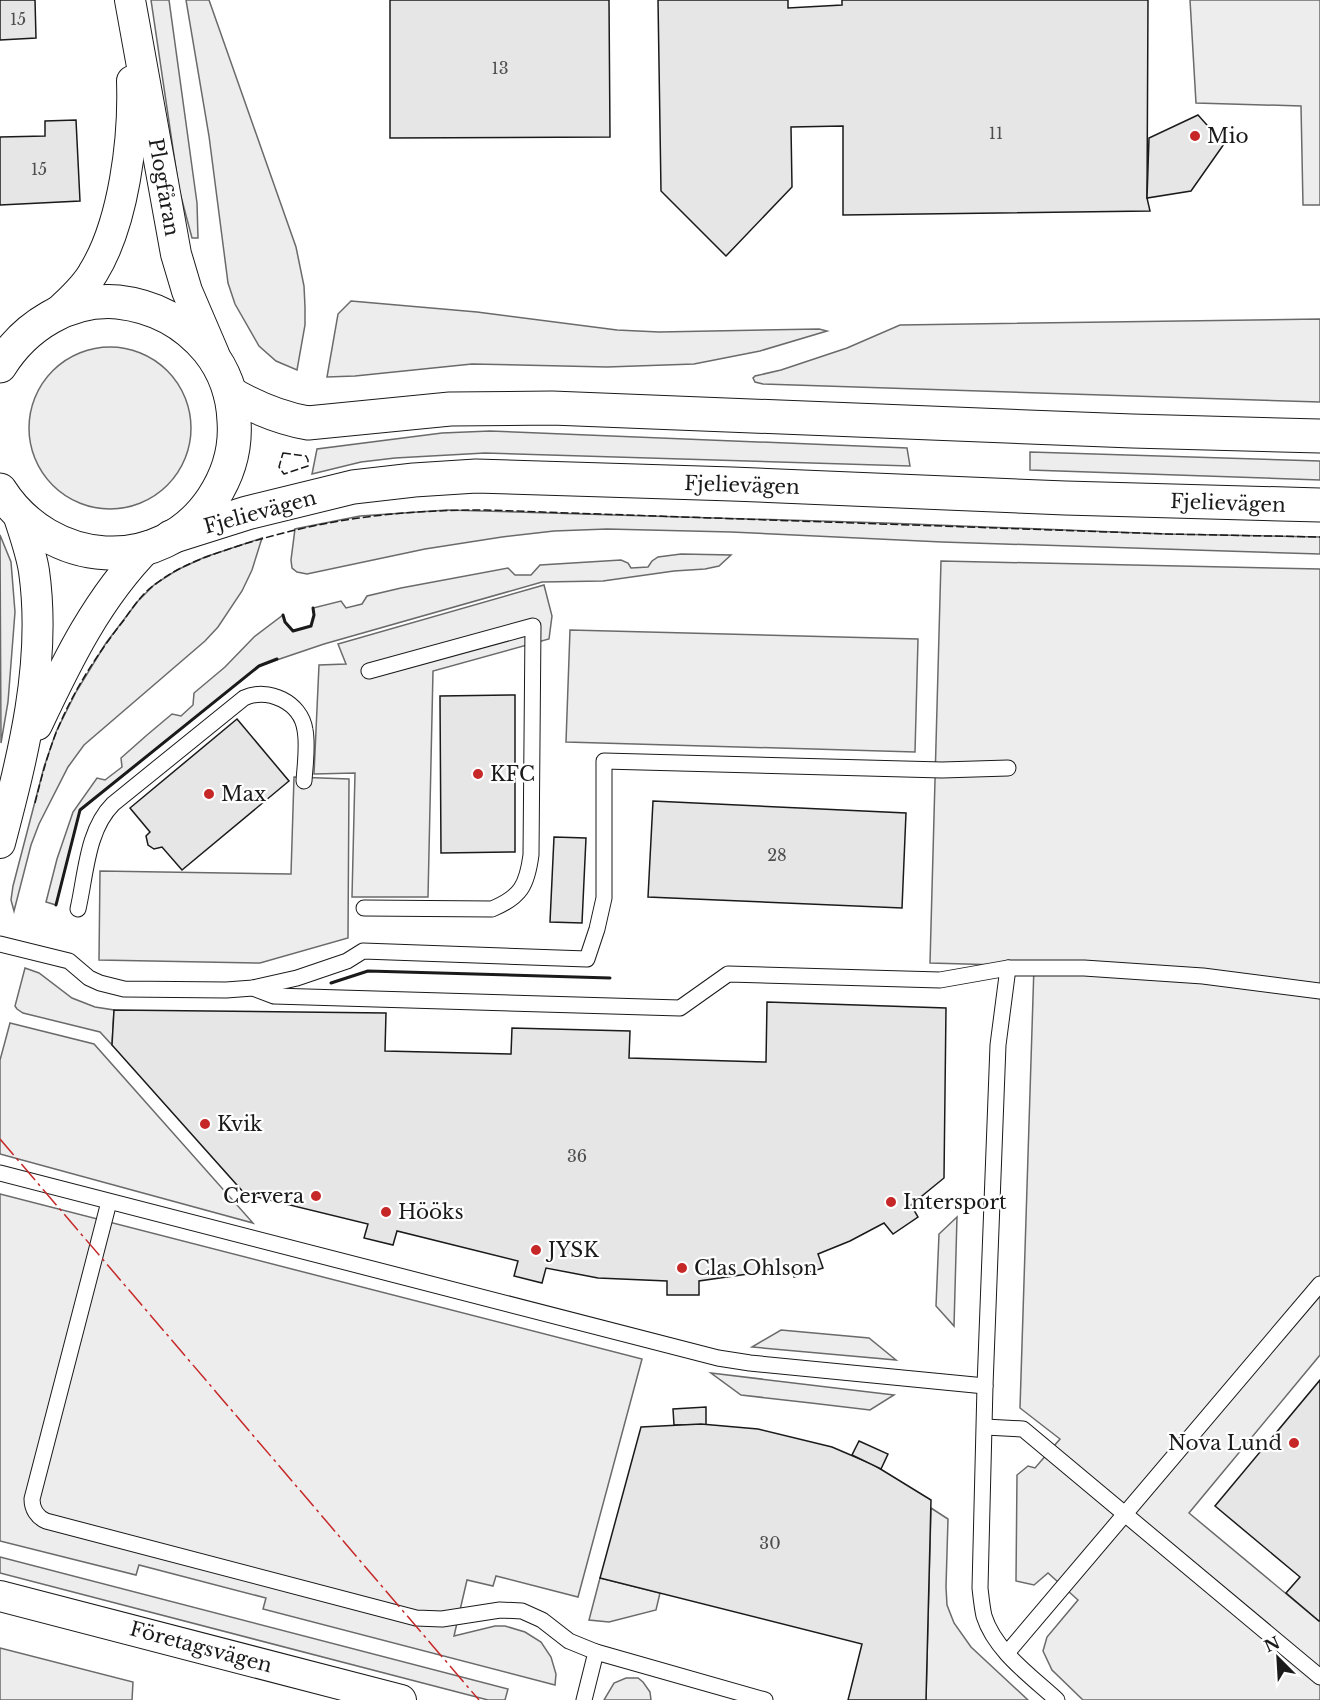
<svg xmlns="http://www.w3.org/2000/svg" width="1320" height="1700" viewBox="0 0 1320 1700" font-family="'Libre Baskerville',serif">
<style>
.built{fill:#ededed;stroke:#6a6a6a;stroke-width:1.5}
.building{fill:#e6e6e6;stroke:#1a1a1a;stroke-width:1.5}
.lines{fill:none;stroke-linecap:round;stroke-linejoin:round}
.lane-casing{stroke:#1a1a1a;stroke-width:17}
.street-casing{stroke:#1a1a1a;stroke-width:32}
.primary-casing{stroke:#1a1a1a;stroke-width:35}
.lane{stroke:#fff;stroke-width:15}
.street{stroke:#fff;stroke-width:30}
.primary{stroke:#fff;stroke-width:33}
.fence{stroke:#1a1a1a;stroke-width:1.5;stroke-dasharray:8 3;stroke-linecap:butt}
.wall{stroke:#1a1a1a;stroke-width:3}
.power{stroke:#c62828;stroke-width:1.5;stroke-dasharray:21 4.5 3 4.5;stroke-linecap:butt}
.poi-dot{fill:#c62828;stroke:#fff;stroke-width:2}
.labels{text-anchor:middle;stroke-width:4.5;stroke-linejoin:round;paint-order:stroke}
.number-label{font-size:16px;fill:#4d4d4d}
.poi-label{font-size:20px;fill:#1a1a1a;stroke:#fff;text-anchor:start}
.street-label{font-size:20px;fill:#1a1a1a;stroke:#fff}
</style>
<rect width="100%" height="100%" fill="#fff"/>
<!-- built -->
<g class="built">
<polygon points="151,0 169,0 197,203 198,238 192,238 179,189"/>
<polygon points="186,0 209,0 296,247 304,286 305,307 305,325 297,370 276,361 259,346 235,304 228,283 209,136"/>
<polygon points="1190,0 1320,0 1320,205 1303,205 1301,106 1196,103"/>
<polygon points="351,301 477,312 617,330 659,332 819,329 827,331 760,351 694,364 607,367 472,364 355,376 327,377 338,314"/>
<polygon points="1320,319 1320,402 763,384 755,382 753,378 755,376 781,370 847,348 900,325"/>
<circle cx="110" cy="428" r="81"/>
<polygon points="490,431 907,448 910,466 485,453 395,458 361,462 312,474 317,449 442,433"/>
<polygon points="1030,452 1320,461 1320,480 1030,470"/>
<polygon points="447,510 886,523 1166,534 1320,537 1320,554 942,542 731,532 607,529 554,531 502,537 425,549 307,574 297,572 292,568 291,560 295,529 360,516"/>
<polygon points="0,535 11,562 15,612 8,702 1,743"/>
<polygon points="262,538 252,570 242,591 218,627 205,641 84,745 68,767 39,824 31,845 14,911 11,900 13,886 44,767 56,732 76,692 106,643 138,601 155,584 177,570 205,557"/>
<polygon points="681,554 731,555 719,566 705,569 674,571 603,581 542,582 324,644 259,666 80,810 56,905 46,902 57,859 73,812 97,778 105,780 122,767 121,758 147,735 172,714 181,716 193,705 194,693 225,667 254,637 283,615 285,622 293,631 311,626 314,615 313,608 341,601 346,608 362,604 367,596 401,588 508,568 515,575 531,575 540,565 621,560 628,563 631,568 648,567 652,561 658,557"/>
<polygon points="941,561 1320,569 1320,1355 1189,1513 1320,1622 1320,1700 1083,1700 1052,1670 1043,1651 1047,1637 1078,1600 1048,1573 1034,1585 1016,1581 1017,1475 1028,1466 1035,1468 1060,1439 1020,1408 1034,966 930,963"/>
<polygon points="544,585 552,616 549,639 433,671 428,897 352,897 355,773 314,774 319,665 346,664 338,644"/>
<polygon points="570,630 918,639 915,752 566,742"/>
<polygon points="294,777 349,779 348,938 260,963 99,960 100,871 291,874"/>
<polygon points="25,968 39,973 72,998 95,1007 114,1010 112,1045 100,1032 23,1013 17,1009 15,1006"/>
<polygon points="10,1023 94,1044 253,1223 0,1154 0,1060"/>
<polygon points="0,1194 642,1359 578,1597 496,1576 493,1586 467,1580 454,1636 495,1626 505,1626 525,1632 541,1642 551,1657 556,1674 555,1685 263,1609 266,1598 139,1565 136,1575 0,1541"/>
<polygon points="957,1217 954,1326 936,1306 939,1234"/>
<polygon points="781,1330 869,1338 896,1360 752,1347"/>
<polygon points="711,1373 894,1395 870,1410 811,1403 741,1395"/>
<polygon points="931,1508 948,1519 946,1587 947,1605 954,1623 971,1647 1028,1700 926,1700"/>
<polygon points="0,1557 508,1689 505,1700 488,1700 0,1573"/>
<polygon points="600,1578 660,1593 656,1610 609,1622 589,1620"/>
<polygon points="0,1648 133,1682 132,1700 0,1700"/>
<polygon points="626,1678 638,1678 643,1682 650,1692 651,1700 604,1700 614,1683"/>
</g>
<!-- building -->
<g class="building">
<polygon points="0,0 35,0 36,38 0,40"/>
<polygon points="390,0 609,0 610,137 390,138"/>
<polygon points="658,0 788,0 788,8 842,5 842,0 1148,0 1147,198 1150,211 843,215 843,126 791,127 792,187 726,256 661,191"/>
<polygon points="1198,115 1224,144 1191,191 1147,198 1149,138"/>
<polygon points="76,120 80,201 0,205 0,137 45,136 45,121"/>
<polygon points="515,695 515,852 441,853 440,696"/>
<polygon points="237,719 289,781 182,870 162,847 154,849 148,845 146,836 150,832 130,808"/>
<polygon points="653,801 906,813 902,908 648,897"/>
<polygon points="554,837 586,838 582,923 550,922"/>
<polygon points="767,1002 946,1008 944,1178 911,1205 918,1217 893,1234 884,1223 850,1241 818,1254 823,1268 794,1277 790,1265 762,1272 699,1281 699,1295 667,1295 667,1281 598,1278 546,1268 542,1283 514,1276 518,1261 397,1231 393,1245 364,1238 368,1224 245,1194 112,1045 114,1010 386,1013 385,1051 511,1054 512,1028 630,1031 629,1058 766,1062"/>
<polygon points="1320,1380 1320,1620 1319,1621 1286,1593 1300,1577 1215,1506"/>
<polygon points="706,1407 706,1425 674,1425 673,1409"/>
<polygon points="701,1424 758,1429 832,1447 874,1465 931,1500 926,1700 848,1700 862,1644 600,1578 641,1427"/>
<polygon points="859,1441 888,1454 881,1469 852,1455"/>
</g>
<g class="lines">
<defs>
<g id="lane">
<path d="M364 908 492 909C521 897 527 885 531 855L533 626 369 671"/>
<path d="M78 909C86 874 87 830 113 804L244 698C268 687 301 702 305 730 308 746 305 765 304 781"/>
<polyline points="0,944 69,961 89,978 100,983 124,989 226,990 253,988 297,978 347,961 363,951 587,959 597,929 604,898 604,761 942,770 1008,768"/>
<path d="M1008 968 998 1045 985 1386 980 1588C981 1597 982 1607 984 1616 995 1651 1031 1676 1057 1700"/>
<polyline points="253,988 274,996 680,1008 728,974 940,980 1008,968 1084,968 1203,976 1320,991"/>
<polyline points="0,1173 718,1358 750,1363 985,1386"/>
<path d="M109 1202 32 1499C32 1509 37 1517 46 1521L416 1618 442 1619 500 1610 522 1611 542 1620 569 1641 596 1652 584 1700"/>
<polyline points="985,1427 1023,1429 1320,1677"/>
<polyline points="596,1652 765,1700"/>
<polyline points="1007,1653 1320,1284"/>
</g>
<g id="street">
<polyline points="130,0 176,254 187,291 214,354"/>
<path d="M56 314C69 301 84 289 93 273 124 223 134 139 132 81"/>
<path d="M37 725C67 661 98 597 149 546"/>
<path d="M0 843C23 755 47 663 34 571 31 552 24 533 18 514"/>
<polyline points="0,1596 401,1700"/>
</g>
<g id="primary">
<path d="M0 366C25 326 69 298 118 302 153 306 185 322 208 350 224 370 233 395 234 421 236 448 228 475 213 498 160 578 49 567 0 490"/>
<path d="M230 393C254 407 280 418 308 423L450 409 552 408 1132 431 1320 436"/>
<polyline points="171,537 247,513 353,487 414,480 476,476 732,484 1065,498 1320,505"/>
</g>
</defs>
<!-- lane casing -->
<use href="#lane" class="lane-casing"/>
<!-- street casing -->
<use href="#street" class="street-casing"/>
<!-- primary casing -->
<use href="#primary" class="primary-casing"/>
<!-- lane -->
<use href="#lane" class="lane"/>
<!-- street -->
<use href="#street" class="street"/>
<!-- primary -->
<use href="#primary" class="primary"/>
<!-- fence -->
<g class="fence">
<polygon points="283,453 306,456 308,460 308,466 284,474 279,467"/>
<path d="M35 803C41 779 47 756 56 733 72 693 97 654 124 620 133 607 143 592 157 583 180 565 208 556 235 547 321 519 396 510 486 510L1166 534 1320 537"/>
</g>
<!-- wall -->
<g class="wall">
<polyline points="283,615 285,622 293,631 311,626 314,615 313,608"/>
<polyline points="56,905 80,810 259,666 277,659"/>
<polyline points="331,983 368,971 610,978"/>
</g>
<!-- power -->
<polyline class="power" points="0,1139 479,1700"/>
</g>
<!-- markers -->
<g class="poi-dot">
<circle cx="1195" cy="136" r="6"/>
<circle cx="478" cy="774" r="6"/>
<circle cx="209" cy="794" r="6"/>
<circle cx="205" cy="1124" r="6"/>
<circle cx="316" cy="1196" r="6"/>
<circle cx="891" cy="1202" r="6"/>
<circle cx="386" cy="1212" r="6"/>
<circle cx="536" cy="1250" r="6"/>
<circle cx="682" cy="1268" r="6"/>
<circle cx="1294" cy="1443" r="6"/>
</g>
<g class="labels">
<!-- number labels -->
<g class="number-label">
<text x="18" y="25">15</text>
<text x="500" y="74">13</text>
<text x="996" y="139">11</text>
<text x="39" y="175">15</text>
<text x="777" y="861">28</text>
<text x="577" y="1162">36</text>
<text x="770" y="1549">30</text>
</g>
<!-- poi labels -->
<g class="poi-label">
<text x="1207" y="143">Mio</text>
<text x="490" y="781">KFC</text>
<text x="221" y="801">Max</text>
<text x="217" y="1131">Kvik</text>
<text x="304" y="1203" text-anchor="end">Cervera</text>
<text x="903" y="1209">Intersport</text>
<text x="398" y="1219">Hööks</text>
<text x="548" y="1257">JYSK</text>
<text x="694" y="1275">Clas Ohlson</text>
<text x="1282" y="1450" text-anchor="end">Nova Lund</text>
</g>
<!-- street labels -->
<g class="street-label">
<text transform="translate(164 187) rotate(80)" y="7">Plogfåran</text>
<text transform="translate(742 485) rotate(2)" y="7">Fjelievägen</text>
<text transform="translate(1228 503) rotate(2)" y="7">Fjelievägen</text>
<text transform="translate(260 512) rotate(-15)" y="7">Fjelievägen</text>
<text transform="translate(201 1647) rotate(15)" y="7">Företagsvägen</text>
</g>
</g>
<!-- north arrow -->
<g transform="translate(1278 1658) rotate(336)" stroke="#ffffff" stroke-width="4.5" paint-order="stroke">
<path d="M0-4.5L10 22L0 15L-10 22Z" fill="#1a1a1a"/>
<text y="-9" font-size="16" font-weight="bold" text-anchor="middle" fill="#1a1a1a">N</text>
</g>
</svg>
